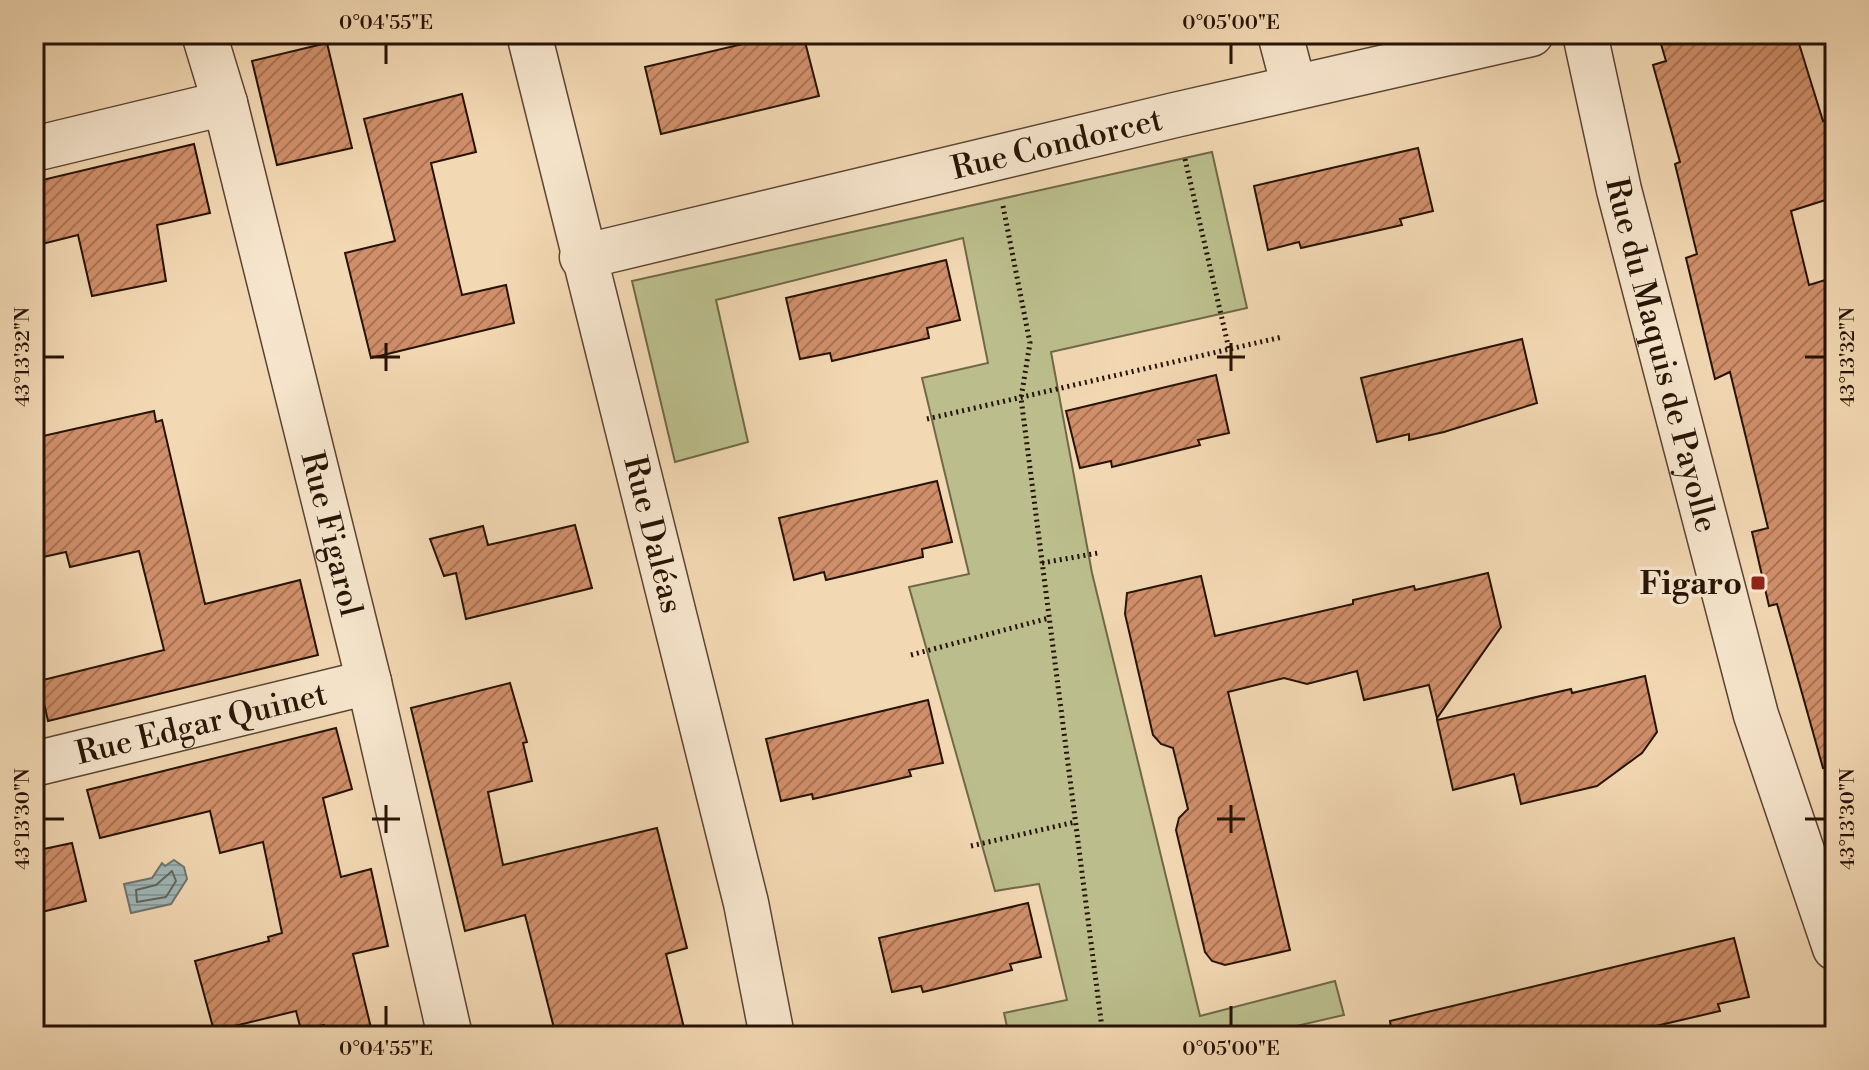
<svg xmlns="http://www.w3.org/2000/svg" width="1869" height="1070" viewBox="0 0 1869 1070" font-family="'Libre Bodoni',serif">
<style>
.grass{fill:#bbbe8c;stroke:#716848;stroke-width:2}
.water{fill:url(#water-rules);stroke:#6f756f;stroke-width:2}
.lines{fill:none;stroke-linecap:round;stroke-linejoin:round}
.shore{stroke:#63655e;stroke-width:2}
.building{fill:url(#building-hatch);stroke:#271304;stroke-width:2}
.minor-casing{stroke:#5a4430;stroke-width:47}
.tertiary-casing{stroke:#5a4430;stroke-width:47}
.path{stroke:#271304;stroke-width:5;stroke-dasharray:2 4;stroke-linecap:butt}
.minor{stroke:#f7e6ce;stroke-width:44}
.tertiary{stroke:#f7e6ce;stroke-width:44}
.ticks{fill:none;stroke:#271304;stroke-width:3}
.poi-dot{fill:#8f2418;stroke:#f7e6ce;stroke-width:3}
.labels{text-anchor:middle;stroke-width:7;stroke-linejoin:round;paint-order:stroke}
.street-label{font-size:32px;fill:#271304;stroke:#f7e6ce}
.poi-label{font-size:32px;font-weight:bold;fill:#271304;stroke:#f7e6ce;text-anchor:end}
.neatline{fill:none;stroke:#271304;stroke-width:3}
.ticks-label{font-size:20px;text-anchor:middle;fill:#271304}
</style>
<defs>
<pattern id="water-rules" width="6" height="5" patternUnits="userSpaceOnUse" patternTransform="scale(2)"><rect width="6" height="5" fill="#9fb7b7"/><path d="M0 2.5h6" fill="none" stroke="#899c9c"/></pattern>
<pattern id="building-hatch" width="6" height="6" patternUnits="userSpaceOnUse" patternTransform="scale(2)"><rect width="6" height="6" fill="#d08f6a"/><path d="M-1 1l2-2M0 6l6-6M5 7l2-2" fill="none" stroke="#a97455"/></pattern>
</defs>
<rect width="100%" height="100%" fill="#f2d8b3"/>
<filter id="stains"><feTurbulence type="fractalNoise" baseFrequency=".0025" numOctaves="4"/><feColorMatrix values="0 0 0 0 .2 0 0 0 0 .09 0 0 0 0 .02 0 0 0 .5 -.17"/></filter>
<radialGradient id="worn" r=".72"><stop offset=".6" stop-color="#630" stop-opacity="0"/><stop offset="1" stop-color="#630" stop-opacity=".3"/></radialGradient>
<!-- grass -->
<polygon class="grass" points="1212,152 1247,308 1051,352 1092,573 1200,1016 1335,981 1344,1015 1253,1036 1009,1036 1004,1013 1067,1000 1039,884 995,891 909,587 969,574 922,378 988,363 963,238 716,300 748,442 675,462 632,281"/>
<!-- water -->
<polygon class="water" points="174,860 184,867 187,879 171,904 131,913 124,884 152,878 162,863 165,866"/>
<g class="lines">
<!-- shore -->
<polygon class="shore" points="172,871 176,881 166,897 137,902 136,890 156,885"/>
</g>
<!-- building -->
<g class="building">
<polygon points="785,34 803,34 819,96 661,134 645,67"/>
<polygon points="1658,34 1796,34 1823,121 1835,118 1835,197 1791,211 1809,285 1835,277 1835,766 1823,768 1777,604 1769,606 1752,532 1768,528 1730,372 1715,379 1686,258 1697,254 1675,164 1680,162 1653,65 1666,61"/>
<polygon points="327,43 352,148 277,165 252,61"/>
<polygon points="462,94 476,152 431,163 462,295 506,285 514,323 371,358 345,253 395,241 364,119"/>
<polygon points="194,144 210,213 157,225 166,281 92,296 78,235 34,246 34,182"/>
<polygon points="1418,148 1433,211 1400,219 1402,225 1301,248 1299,242 1268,250 1254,186"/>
<polygon points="946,260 960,320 927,328 929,338 832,361 830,353 800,359 786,298"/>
<polygon points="1522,339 1537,403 1444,432 1409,440 1409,434 1377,442 1361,378"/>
<polygon points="1216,375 1229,433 1198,440 1200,445 1112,467 1111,461 1080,468 1066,411"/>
<polygon points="154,411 156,422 162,420 205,604 300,580 318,655 48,721 39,681 164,650 139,551 70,567 66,552 34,559 34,438"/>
<polygon points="937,481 952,542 922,549 923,557 826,580 824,572 794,580 779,518"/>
<polygon points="575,525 592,588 466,619 456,573 444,576 430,539 483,526 488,545"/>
<polygon points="1488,573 1501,627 1437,718 1429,685 1364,700 1357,671 1307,684 1284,678 1228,692 1290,950 1225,965 1212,961 1205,952 1176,830 1179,818 1188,809 1173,748 1161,744 1153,735 1125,614 1127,593 1201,576 1215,636 1353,604 1353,600 1414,586 1415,590"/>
<polygon points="1645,676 1657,732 1642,753 1597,786 1521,804 1514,774 1453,790 1437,720 1571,689 1572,693"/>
<polygon points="510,683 527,742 523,743 532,781 488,792 503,865 657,828 687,948 666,954 686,1036 556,1036 525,915 465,931 411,708"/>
<polygon points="928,700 943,763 909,770 911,776 813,799 812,794 781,801 766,739"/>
<polygon points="336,728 352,789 323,798 341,877 371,869 388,946 353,954 373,1036 326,1036 324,1025 301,1030 296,1011 214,1031 195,961 269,941 268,937 282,933 263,842 220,853 210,811 100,838 87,790"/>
<polygon points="72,843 86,901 34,914 34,851"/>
<polygon points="1028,903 1041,957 1010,964 1012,970 948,986 923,992 921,986 892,992 879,938"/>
<polygon points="1734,938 1749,997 1718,1004 1720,1011 1630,1032 1628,1026 1590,1036 1392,1036 1390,1021"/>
</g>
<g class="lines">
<defs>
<g id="minor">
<path id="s1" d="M204 34 225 103 369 682 450 1036"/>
<path id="s2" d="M529 34 746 903 772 1036"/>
<polyline points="1280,34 1294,87"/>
<polyline points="34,149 225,103"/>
<path id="s3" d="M582 257 1175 115 1531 34"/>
<path id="s4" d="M34 764 369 682"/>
</g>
<g id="tertiary">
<path id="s5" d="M1585 34 1619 190 1756 715 1835 948"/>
</g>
</defs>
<!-- minor casing -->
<use href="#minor" class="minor-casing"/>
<!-- tertiary casing -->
<use href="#tertiary" class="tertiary-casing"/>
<!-- path -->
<g class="path">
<polyline points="1185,159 1229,349"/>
<polyline points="1003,206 1030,343 1021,398 1103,1036"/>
<polyline points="927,419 1282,337"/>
<polyline points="1042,563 1098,553"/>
<polyline points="911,655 1049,618"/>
<polyline points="971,846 1075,822"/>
</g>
<!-- minor -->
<use href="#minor" class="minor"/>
<!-- tertiary -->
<use href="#tertiary" class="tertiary"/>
</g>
<!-- ticks -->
<path class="ticks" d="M386 44V64M1231 44V64M386 343V371M1231 343V371M44 357H64M372 357H400M1217 357H1245M1805 357H1825M386 805V833M1231 805V833M44 819H64M372 819H400M1217 819H1245M1805 819H1825M386 1006V1026M1231 1006V1026"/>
<!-- markers -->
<rect class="poi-dot" x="1750" y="575" width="16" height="16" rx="4"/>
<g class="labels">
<!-- street labels -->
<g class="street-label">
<text dy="11" stroke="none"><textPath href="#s3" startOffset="488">Rue Condorcet</textPath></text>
<text dy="11" stroke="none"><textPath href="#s5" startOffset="330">Rue du Maquis de Payolle</textPath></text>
<text dy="11" stroke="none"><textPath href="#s1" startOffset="516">Rue Figarol</textPath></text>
<text dy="11" stroke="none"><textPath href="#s2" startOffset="516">Rue Daléas</textPath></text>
<text dy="11" stroke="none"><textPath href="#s4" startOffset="172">Rue Edgar Quinet</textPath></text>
</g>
<!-- poi labels -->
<g class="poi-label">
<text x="1742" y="594">Figaro</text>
</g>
</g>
<!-- margin -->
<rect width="1869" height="1070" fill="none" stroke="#f2d8b3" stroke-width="88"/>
<rect x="44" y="44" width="1781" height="982" class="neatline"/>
<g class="ticks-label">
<text x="386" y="29">0°04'55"E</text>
<text x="1231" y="29">0°05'00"E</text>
<text transform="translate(22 357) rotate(-90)" y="7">43°13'32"N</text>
<text transform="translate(1847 357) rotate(-90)" y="7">43°13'32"N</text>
<text transform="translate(22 819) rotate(-90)" y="7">43°13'30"N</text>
<text transform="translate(1847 819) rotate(-90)" y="7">43°13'30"N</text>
<text x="386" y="1055">0°04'55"E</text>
<text x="1231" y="1055">0°05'00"E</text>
</g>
<rect width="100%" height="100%" filter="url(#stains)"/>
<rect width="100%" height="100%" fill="url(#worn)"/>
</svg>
